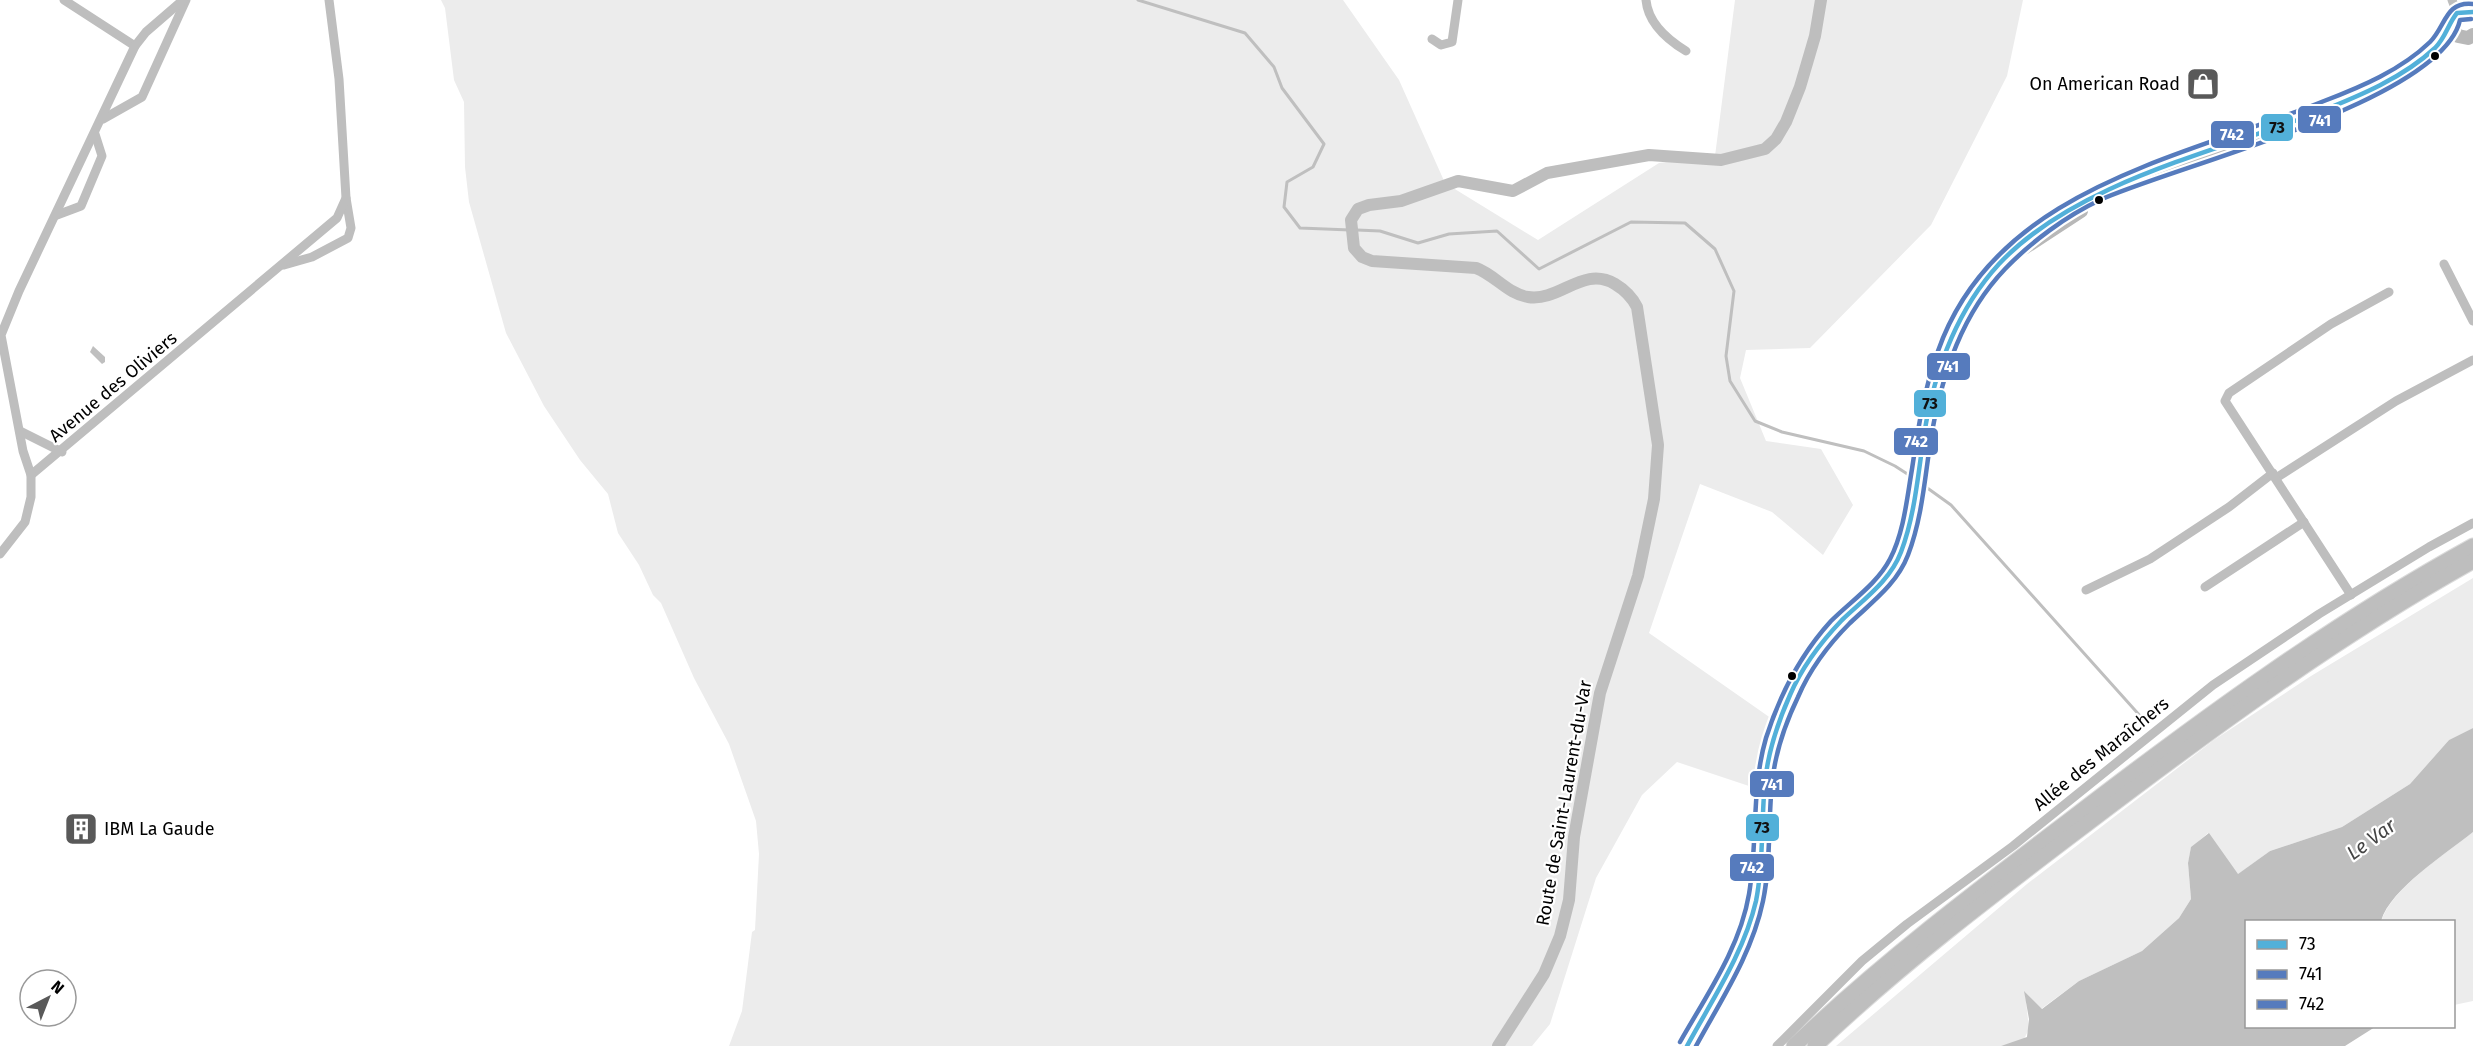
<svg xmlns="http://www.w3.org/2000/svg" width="2473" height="1046" viewBox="0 0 2473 1046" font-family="'Fira Sans',sans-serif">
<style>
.green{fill:#ececec}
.water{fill:#bfbfbf}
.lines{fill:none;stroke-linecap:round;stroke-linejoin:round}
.stream{stroke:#bfbfbf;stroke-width:3}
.trunk-casing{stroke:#dbdbdb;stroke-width:17}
.minor{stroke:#bebebe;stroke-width:9}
.tertiary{stroke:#bebebe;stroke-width:12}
.secondary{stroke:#b8b8b8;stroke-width:14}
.trunk{stroke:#bebebe;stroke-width:15}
.bus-1-casing{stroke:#fff;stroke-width:9}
.bus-2-casing{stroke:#fff;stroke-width:9}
.bus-3-casing{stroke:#fff;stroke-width:9}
.bus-1{stroke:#52b0d9;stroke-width:4.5}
.bus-2{stroke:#567bbd;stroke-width:4.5}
.bus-3{stroke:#567bbd;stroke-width:4.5}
.bus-dot{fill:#000;stroke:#fff;stroke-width:2}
.labels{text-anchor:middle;stroke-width:4.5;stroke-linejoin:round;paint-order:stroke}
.poi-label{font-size:18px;fill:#000;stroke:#fff;text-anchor:end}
.street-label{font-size:18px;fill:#000;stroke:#fff}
.water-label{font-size:20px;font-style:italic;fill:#444;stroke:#fff}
.line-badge{stroke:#fff;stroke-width:2}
.badge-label{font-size:16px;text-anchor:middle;font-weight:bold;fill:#fff}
.pale-badge-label{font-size:16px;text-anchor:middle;font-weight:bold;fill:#111}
</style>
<rect width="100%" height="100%" fill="#fff"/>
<!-- green -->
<g class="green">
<polygon points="441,0 1343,0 1399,80 1445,183 1538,240 1659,163 1715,156 1735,0 2023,0 2007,76 1931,225 1810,348 1746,350 1740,378 1766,441 1821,449 1853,505 1823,555 1772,512 1700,484 1649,633 1775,721 1758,789 1677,762 1642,795 1596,878 1550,1024 1532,1046 729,1046 742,1011 752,932 755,930 759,854 756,821 729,744 694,678 661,603 653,595 639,565 618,533 608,494 580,460 544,406 506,333 469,202 465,167 464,102 454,80 445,8"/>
<polygon points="2473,578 2473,728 2449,740 2410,784 2342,827 2270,851 2237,875 2208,833 2191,848 2188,863 2191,899 2179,918 2142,951 2079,981 2041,1009 2025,992 2029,1029 2023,1041 2001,1046 1836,1046 2027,884 2214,740 2311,676"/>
<path d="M2473 832V1001L2454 1005V922H2381C2391 888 2446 854 2473 832Z"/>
</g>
<!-- water -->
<g class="water">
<polygon points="93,346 105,357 105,362 102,364 90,352"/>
<path d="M2473 728V832C2446 854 2391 888 2381 921L2246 922V1026L2375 1027 2345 1046H2001L2027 1037 2029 1019 2024 991 2042 1009 2079 981 2142 951 2179 918 2191 899 2188 863 2191 847 2209 833 2238 874 2270 851 2342 827 2410 784 2449 740Z"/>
</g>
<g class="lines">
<!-- stream -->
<g class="stream">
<polyline points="1138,0 1245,33 1274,67 1282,88 1324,144 1313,167 1287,182 1284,207 1300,228 1350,230"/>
<polyline points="1357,230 1380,231 1418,243 1449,234 1497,231 1539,269 1631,222 1685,223 1715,249 1734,291 1726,356 1730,381 1755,421 1782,432 1864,451 1895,466 1912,477"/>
<polyline points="1919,482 1951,505 2142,718"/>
</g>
<defs>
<g id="trunk">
<path d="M1794 1046C1881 963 1976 891 2071 819 2200 720 2331 624 2473 546"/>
<path d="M1815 1046C1900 965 1994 894 2088 823 2212 729 2337 637 2473 561"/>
</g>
</defs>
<!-- trunk casing -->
<use href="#trunk" class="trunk-casing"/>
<!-- minor -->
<g class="minor">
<polyline points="64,0 135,46"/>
<path d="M1646 0C1648 23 1668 40 1686 51"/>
<polyline points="2452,0 2457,13"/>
<polyline points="1432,39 1441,45 1452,42 1458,0"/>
<polyline points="103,119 142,97 186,0"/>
<polyline points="57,215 81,206 102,156 95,134"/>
<polyline points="2444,264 2473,321"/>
<polyline points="284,265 312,257 348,238 351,228 346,198"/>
<polyline points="20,431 62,452"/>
<polyline points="31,475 337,218 346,198 339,79 329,0"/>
<polyline points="2276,478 2396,401 2473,360"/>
<polyline points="0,554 25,522 31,497 31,475 23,451 1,335 19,291 135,46 146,32 183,0"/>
<polyline points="2205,587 2304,522"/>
<polyline points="2086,590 2150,559 2229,507 2273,473"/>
<polyline points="2351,595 2225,401 2229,393 2331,324 2389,292"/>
<polyline points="1777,1046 1862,961 1907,924 2013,846 2213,685 2319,614 2429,547 2473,523"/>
</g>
<!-- tertiary -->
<path class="tertiary" d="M1498 1046 1544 974 1560 936 1569 900 1574 837 1600 693 1638 576 1654 499 1658 445 1637 307C1632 297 1625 290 1615 284 1583 265 1560 302 1528 297 1508 294 1495 275 1476 268L1372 261 1362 257 1354 248 1351 220 1358 209 1369 205 1401 201 1458 181 1513 191 1547 173 1649 155 1721 160 1765 149 1776 139 1786 122 1800 87 1815 36 1821 0"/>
<!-- secondary -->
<g class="secondary">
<polyline points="2473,13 2464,10 2457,13 2451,25 2458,36 2468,38 2473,35"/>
<polyline points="2024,248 2081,211"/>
<path d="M1687 1046C1711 1000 1743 953 1755 902 1764 861 1760 819 1766 778 1770 750 1778 723 1789 698 1801 670 1818 645 1839 624 1861 602 1891 581 1901 551 1906 538 1907 524 1910 510 1933 411 1932 327 2010 250 2053 209 2109 190 2162 170 2229 145 2298 122 2362 91 2395 76 2432 59 2451 28"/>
</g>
<!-- trunk -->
<use href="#trunk" class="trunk"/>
<defs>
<path id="bus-1" d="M1687 1046C1712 1000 1744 953 1756 901 1764 862 1761 821 1765 782 1768 752 1778 722 1790 695 1802 667 1821 642 1842 620 1864 599 1890 581 1901 552 1915 515 1918 474 1924 435 1934 372 1955 312 1999 264 2076 182 2216 152 2319 112 2359 96 2403 78 2435 48 2446 37 2448 24 2457 13L2473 12"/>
<path id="bus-2" d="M1696 1046C1721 1000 1752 954 1763 901 1771 863 1768 822 1772 783 1775 754 1785 724 1798 697 1810 669 1829 644 1850 623 1872 602 1897 584 1908 555 1923 516 1925 473 1932 432 1943 372 1962 314 2005 269 2031 242 2066 216 2100 200 2175 166 2442 101 2460 20L2471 19"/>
<path id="bus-3" d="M1680 1042C1706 996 1740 948 1749 894 1758 842 1751 789 1766 738 1780 694 1800 655 1831 621 1851 601 1877 584 1890 559 1904 532 1907 498 1912 469 1918 429 1924 389 1938 351 1995 188 2183 158 2324 101 2361 87 2401 70 2430 42 2446 26 2445 1 2473 4"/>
</defs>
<!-- bus-1 casing -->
<use href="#bus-1" class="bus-1-casing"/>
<!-- bus-2 casing -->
<use href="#bus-2" class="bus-2-casing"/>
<!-- bus-3 casing -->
<use href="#bus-3" class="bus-3-casing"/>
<!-- bus-1 -->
<use href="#bus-1" class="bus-1"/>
<!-- bus-2 -->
<use href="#bus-2" class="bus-2"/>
<!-- bus-3 -->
<use href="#bus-3" class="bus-3"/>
</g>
<!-- icons -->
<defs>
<symbol id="shop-square" viewBox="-11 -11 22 22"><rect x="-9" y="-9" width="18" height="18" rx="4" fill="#595959" stroke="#fff"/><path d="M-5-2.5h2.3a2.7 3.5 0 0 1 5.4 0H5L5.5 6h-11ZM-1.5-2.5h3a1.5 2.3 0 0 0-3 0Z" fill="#fff"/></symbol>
<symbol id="building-square" viewBox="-11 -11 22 22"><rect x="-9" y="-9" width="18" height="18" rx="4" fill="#595959" stroke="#fff"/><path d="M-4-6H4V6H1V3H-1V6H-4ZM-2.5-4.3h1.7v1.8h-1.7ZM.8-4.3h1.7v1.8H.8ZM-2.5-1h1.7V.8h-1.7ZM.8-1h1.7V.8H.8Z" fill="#fff"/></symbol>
</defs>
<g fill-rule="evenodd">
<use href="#shop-square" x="2184" y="65" width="38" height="38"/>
<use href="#building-square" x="62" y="810" width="38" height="38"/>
</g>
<!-- markers -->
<g class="bus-dot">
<circle cx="2435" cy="56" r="5"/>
<circle cx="2099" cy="200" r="5"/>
<circle cx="1792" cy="676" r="5"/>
</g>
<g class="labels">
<!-- poi labels -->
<g class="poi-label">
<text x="2180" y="90">On American Road</text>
<text x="104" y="835" text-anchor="start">IBM La Gaude</text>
</g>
<!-- street labels -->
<g class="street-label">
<text transform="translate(113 387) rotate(-40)" y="6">Avenue des Oliviers</text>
<text transform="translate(2101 754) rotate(-39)" y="6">Allée des Maraîchers</text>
<text transform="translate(1564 803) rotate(-80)" y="6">Route de Saint-Laurent-du-Var</text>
</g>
<!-- water labels -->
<g class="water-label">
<text transform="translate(2371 839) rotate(-36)" y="7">Le Var</text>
</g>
</g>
<g class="line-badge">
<rect x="2297" y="105" width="45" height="29" rx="6" fill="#567bbd"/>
<rect x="2260" y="113" width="34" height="29" rx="6" fill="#52b0d9"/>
<rect x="2210" y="120" width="45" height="29" rx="6" fill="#567bbd"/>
<rect x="1926" y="352" width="45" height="29" rx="6" fill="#567bbd"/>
<rect x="1913" y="389" width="34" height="29" rx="6" fill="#52b0d9"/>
<rect x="1893" y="427" width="46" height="29" rx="6" fill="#567bbd"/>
<rect x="1749" y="770" width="46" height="28" rx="6" fill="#567bbd"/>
<rect x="1745" y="813" width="35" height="29" rx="6" fill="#52b0d9"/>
<rect x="1729" y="853" width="46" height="29" rx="6" fill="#567bbd"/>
</g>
<g class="badge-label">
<text x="2320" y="126">741</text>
<text x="2232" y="140">742</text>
<text x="1948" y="372">741</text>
<text x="1916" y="447">742</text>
<text x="1772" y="790">741</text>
<text x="1752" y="873">742</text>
</g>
<g class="pale-badge-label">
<text x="2277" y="133">73</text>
<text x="1930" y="409">73</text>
<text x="1762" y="833">73</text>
</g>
<!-- legend -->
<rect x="2245" y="920" width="210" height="108" fill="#ffffff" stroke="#999999" stroke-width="1.5"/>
<rect x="2257" y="940" width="30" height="9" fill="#52b0d9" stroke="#999999" stroke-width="1.5"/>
<text x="2299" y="950" font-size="18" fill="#000000">73</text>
<rect x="2257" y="970" width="30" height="9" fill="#567bbd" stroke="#999999" stroke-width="1.5"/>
<text x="2299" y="980" font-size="18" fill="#000000">741</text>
<rect x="2257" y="1000" width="30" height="9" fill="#567bbd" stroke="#999999" stroke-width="1.5"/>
<text x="2299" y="1010" font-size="18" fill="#000000">742</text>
<!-- north arrow -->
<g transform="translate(48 998) rotate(42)"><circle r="28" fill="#ffffff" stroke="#999999" stroke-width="1.5"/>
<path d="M0-4.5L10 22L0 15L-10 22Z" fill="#595959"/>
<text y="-9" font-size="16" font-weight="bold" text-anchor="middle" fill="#000000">N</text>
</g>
</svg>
